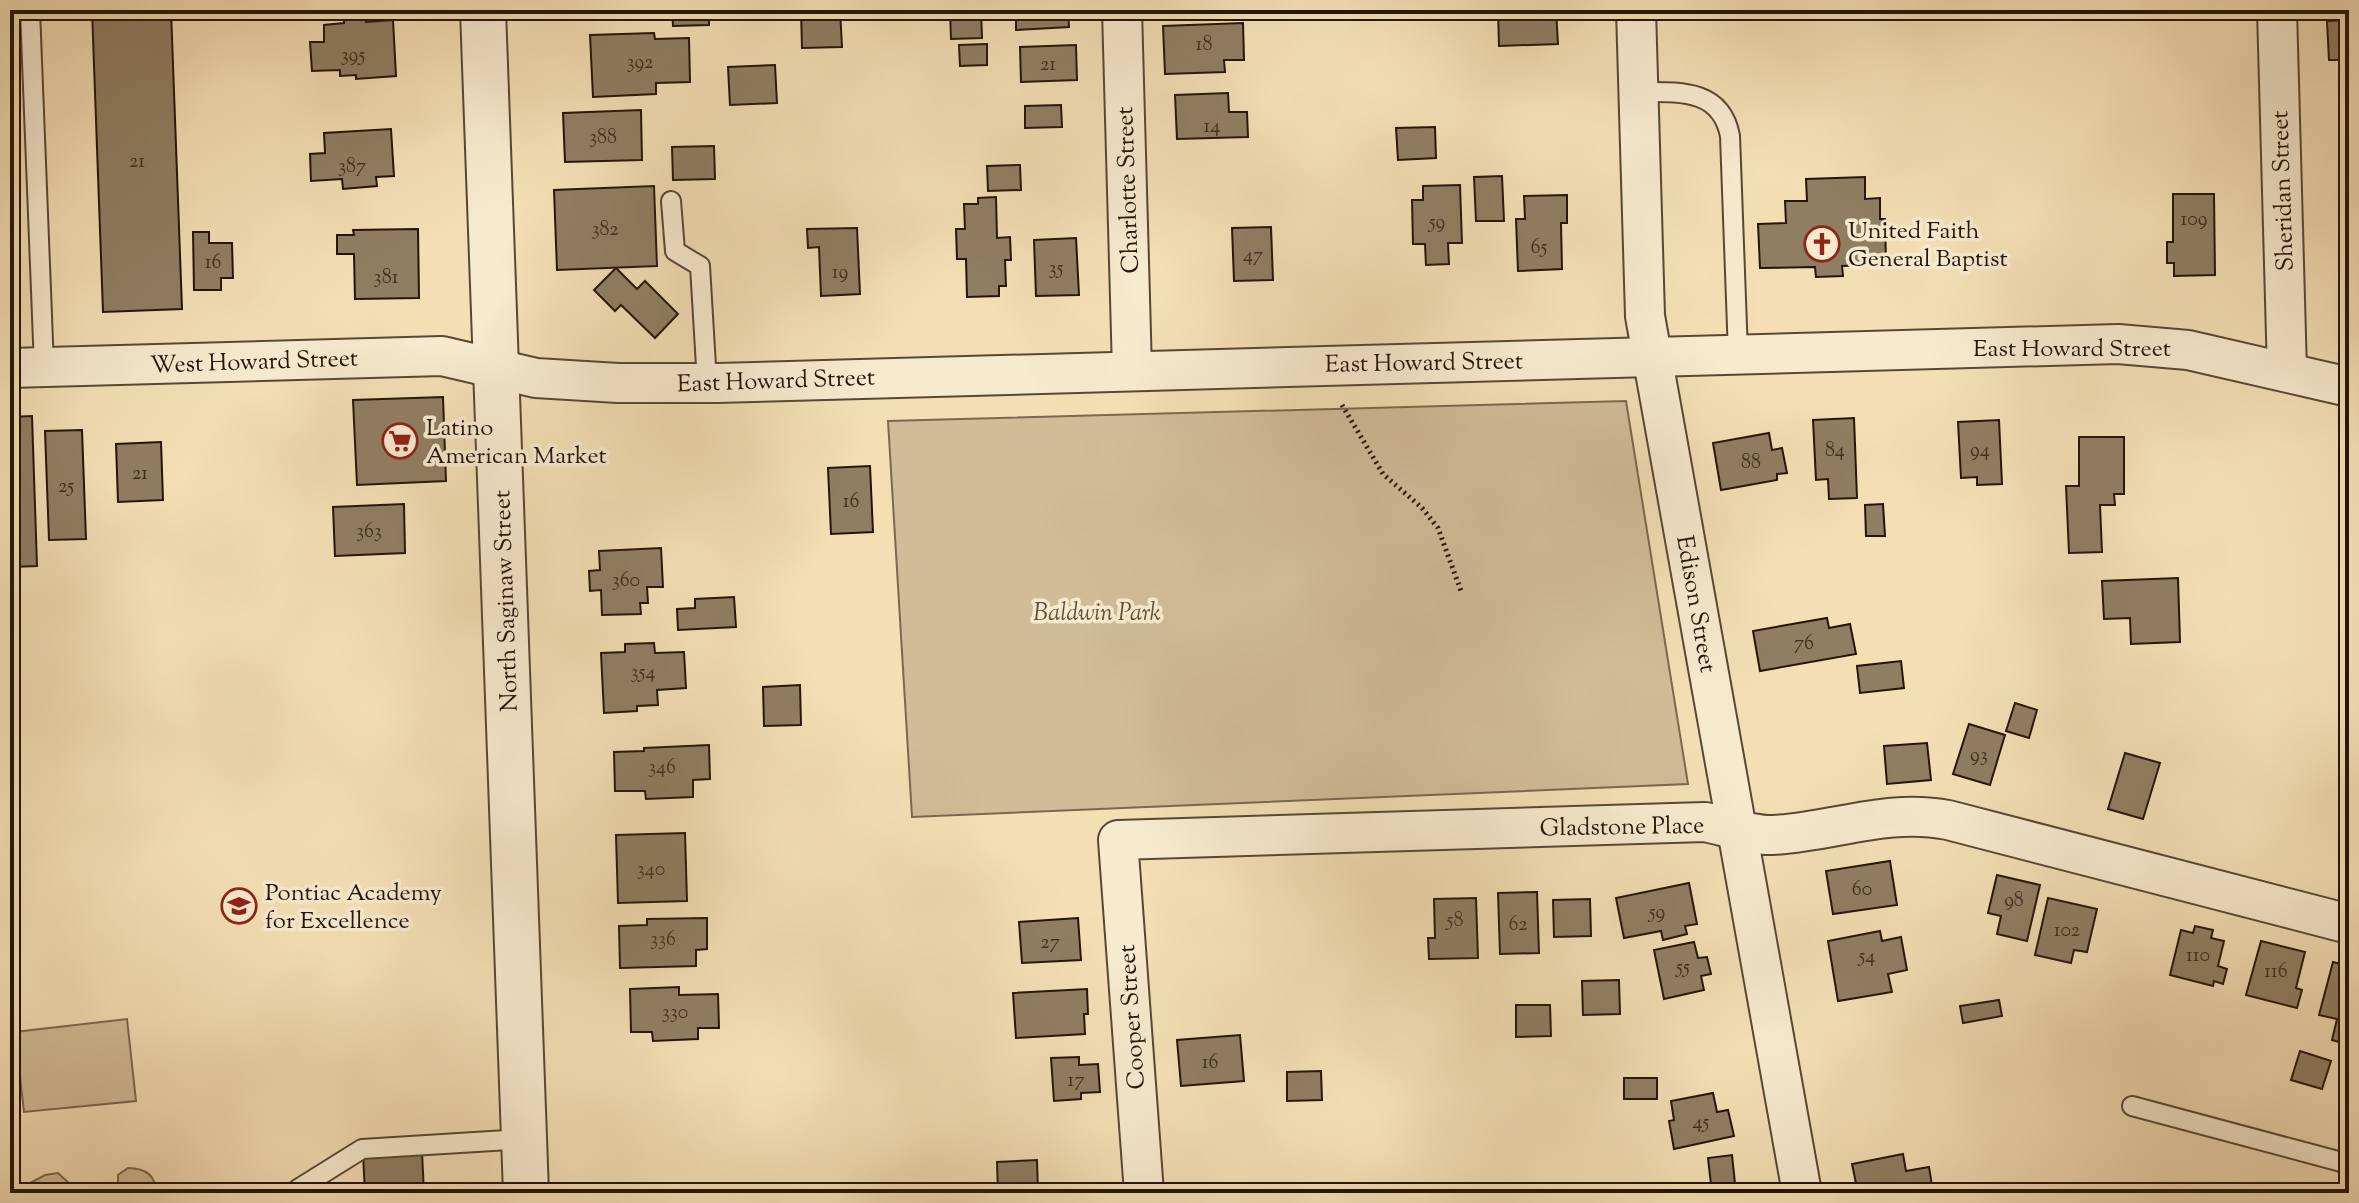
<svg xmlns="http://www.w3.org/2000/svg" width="2359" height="1203" viewBox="0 0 2359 1203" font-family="'Sorts Mill Goudy',serif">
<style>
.green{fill:#d1bc98;stroke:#7a6852;stroke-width:2}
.building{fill:#907e63;stroke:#24140b;stroke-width:2}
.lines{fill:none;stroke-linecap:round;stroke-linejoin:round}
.service-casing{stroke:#584736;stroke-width:22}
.minor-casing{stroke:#584736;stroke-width:42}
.tertiary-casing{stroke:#584736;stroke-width:48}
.path{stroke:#24140b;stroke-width:5;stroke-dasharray:2 4;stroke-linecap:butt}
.service{stroke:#f8eacf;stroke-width:18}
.minor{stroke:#f8eacf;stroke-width:38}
.tertiary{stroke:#f8eacf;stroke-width:44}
.labels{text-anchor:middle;stroke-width:7;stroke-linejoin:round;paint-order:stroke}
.number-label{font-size:20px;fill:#3f2e21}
.street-label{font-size:24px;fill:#24140b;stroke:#f8eacf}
.poi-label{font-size:24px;fill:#24140b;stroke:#f8eacf;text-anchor:start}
.park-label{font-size:24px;font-style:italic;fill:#614f3c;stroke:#f8eacf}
</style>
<rect width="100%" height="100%" fill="#f4dfb5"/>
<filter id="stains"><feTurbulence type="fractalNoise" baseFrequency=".0025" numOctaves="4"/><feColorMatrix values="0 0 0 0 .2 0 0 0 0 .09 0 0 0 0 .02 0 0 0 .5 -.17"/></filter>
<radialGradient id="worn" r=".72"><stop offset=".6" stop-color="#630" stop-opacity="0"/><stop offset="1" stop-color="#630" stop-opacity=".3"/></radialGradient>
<!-- green -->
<g class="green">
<polygon points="1626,401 1688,784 912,817 888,421"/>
<polygon points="127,1019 136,1101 24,1112 15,1032"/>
<path d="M128 1168C145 1168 156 1175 156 1193H118V1175Z"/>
<polygon points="58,1173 72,1186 72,1193 31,1193 30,1183 45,1175"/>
</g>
<!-- building -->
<g class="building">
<polygon points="92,10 171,10 182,309 103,312"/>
<polygon points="672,10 709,10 709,25 673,26"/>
<polygon points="801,10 840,10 842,47 802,48"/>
<polygon points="950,10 981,10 982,38 951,39"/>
<polygon points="1016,10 1068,10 1069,27 1016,30"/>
<polygon points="1498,10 1556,10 1558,44 1499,46"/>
<polygon points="365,15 366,22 393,20 396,76 356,79 356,75 340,76 340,70 312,71 310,42 324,42 324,25 344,23 344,16"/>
<polygon points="2349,20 2349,60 2329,60 2327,21"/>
<polygon points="1243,23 1244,60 1224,60 1225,72 1165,74 1163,26"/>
<polygon points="654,33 655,39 689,38 690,82 656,83 656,94 593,97 590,35"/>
<polygon points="987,44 987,65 960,66 959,45"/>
<polygon points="1076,45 1077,80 1021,82 1020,47"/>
<polygon points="775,65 777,103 730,105 728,67"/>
<polygon points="1228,93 1229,112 1247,112 1248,137 1177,139 1175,95"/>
<polygon points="1061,105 1062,127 1025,128 1025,106"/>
<polygon points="641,110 642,160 565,162 563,113"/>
<polygon points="1435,127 1436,158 1398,160 1396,128"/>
<polygon points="391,129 394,176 376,177 377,186 343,189 342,179 311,181 310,154 325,153 324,133"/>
<polygon points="714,146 715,179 673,180 672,147"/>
<polygon points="1020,165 1021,190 988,191 987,166"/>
<polygon points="1502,176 1504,221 1476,221 1474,177"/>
<polygon points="1865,177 1865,199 1880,198 1880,219 1885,219 1886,264 1842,266 1843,276 1816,277 1815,267 1760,268 1758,224 1786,223 1785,201 1807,201 1806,179"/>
<polygon points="1460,185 1462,243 1448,243 1449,264 1426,265 1425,244 1413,244 1412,200 1423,200 1423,186"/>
<polygon points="654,186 657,266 557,270 554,190"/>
<polygon points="2173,194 2214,194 2215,275 2174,276 2174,263 2167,263 2167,242 2173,242"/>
<polygon points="1567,195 1567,223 1561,223 1562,269 1518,271 1516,219 1525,219 1524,196"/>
<polygon points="996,197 997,238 1010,237 1011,260 1005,260 1006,286 999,286 999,296 967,297 966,259 957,259 956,229 965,229 964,204 978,204 978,198"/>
<polygon points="1271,227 1273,280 1234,281 1232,228"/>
<polygon points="857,228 860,294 821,296 819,247 808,248 807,229"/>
<polygon points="418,229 419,298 355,299 354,254 337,254 337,235 354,235 353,230"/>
<polygon points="193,232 209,232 209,243 232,243 233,278 221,278 221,290 194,290"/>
<polygon points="1076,238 1079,295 1036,296 1034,240"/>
<polygon points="616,268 637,289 645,281 678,314 655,338 621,305 615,311 594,290"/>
<polygon points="443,397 446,481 357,485 353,400"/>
<polygon points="32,416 37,566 12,567 10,417"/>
<polygon points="1854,418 1857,498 1829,499 1828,479 1816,480 1813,420"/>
<polygon points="1999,420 2002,484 1977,485 1977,477 1961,478 1958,422"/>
<polygon points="82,430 86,539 49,540 45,431"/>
<polygon points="1769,433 1772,450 1782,448 1787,473 1777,474 1777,480 1721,490 1713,443"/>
<polygon points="2079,437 2124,437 2124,494 2114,494 2115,505 2100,505 2102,552 2069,553 2066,486 2079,486"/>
<polygon points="161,442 163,500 118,502 116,444"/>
<polygon points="870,466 873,532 831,534 828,468"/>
<polygon points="404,504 405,553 335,556 333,507"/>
<polygon points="1883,504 1885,536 1866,536 1865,505"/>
<polygon points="661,548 663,587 647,587 648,603 640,603 641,614 602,615 601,590 590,591 589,571 600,570 599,551"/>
<polygon points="2178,578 2180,642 2131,644 2130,618 2104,619 2102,581"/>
<polygon points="734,597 736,627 678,630 677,609 695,608 695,599"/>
<polygon points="1827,618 1829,628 1850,624 1856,654 1760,671 1753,631"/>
<polygon points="654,643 655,653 684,652 686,688 657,690 658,705 637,706 637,711 604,713 601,653 625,652 625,644"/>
<polygon points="1901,661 1904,688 1860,693 1857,666"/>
<polygon points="800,685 801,725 764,726 763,687"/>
<polygon points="2015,703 2037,710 2029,738 2006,731"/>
<polygon points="1969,724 2005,735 1990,785 1953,774"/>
<polygon points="1927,743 1931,780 1887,784 1884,746"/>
<polygon points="709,745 710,779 693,780 693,797 646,799 645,791 615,791 614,752 644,751 644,748"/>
<polygon points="2125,753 2160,763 2143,819 2108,809"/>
<polygon points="685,833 687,901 618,903 616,835"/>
<polygon points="1890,861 1897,905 1833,914 1826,871"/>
<polygon points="1997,875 2040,885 2027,941 1997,934 2001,916 1988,913"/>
<polygon points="1689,883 1697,924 1685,926 1687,934 1663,940 1661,931 1624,938 1616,898"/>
<polygon points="1537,892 1539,953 1500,954 1498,893"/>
<polygon points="1476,898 1478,958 1429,959 1428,938 1435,938 1434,899"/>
<polygon points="2048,898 2097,909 2087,952 2074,950 2071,963 2035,955"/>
<polygon points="1590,899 1591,936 1554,937 1553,900"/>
<polygon points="707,918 707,949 696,950 696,966 620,968 619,926 647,925 647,919"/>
<polygon points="1078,918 1081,960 1022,963 1019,922"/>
<polygon points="2195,926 2213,930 2211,938 2224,941 2218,966 2227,969 2223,984 2214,981 2213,986 2170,975 2181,930 2193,933"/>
<polygon points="1880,931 1882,941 1901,937 1907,970 1888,974 1892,992 1838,1001 1828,941"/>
<polygon points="2261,941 2305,952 2296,988 2302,990 2297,1008 2246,995"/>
<polygon points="1694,942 1698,958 1707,957 1711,974 1701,976 1704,990 1664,999 1654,950"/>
<polygon points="2333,962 2349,966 2349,1045 2332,1040 2337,1019 2319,1015"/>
<polygon points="1619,980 1620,1014 1583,1015 1582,981"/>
<polygon points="679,987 679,995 718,994 719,1028 698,1028 698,1039 653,1041 652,1032 631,1032 630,989"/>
<polygon points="1087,989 1088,1014 1084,1014 1085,1034 1016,1038 1013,993"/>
<polygon points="1999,1000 2002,1016 1963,1023 1960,1006"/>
<polygon points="1516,1005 1550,1005 1551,1036 1516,1037"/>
<polygon points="1240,1035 1244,1081 1181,1086 1177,1040"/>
<polygon points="2300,1051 2331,1061 2322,1089 2291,1080"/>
<polygon points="1079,1057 1079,1065 1098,1064 1100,1092 1081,1093 1081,1099 1054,1101 1051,1058"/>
<polygon points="1321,1071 1322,1100 1287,1101 1287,1072"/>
<rect x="1624" y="1078" width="33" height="21"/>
<polygon points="1713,1093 1717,1112 1728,1110 1734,1136 1674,1149 1669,1121 1674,1120 1671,1101"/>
<polygon points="422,1152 424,1193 365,1193 363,1154"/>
<polygon points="1903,1154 1906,1171 1929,1167 1933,1192 1858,1193 1852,1164"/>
<polygon points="1732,1155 1736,1193 1712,1193 1708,1158"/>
<polygon points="1037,1160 1038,1193 998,1193 997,1162"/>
</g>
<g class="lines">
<defs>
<g id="service">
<polyline points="30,10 44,367"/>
<path d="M1638 92C1678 92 1721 88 1730 136L1738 354"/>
<polyline points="671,201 675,251 700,266 707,383"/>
<polyline points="2132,1106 2349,1164"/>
<polyline points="298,1193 298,1189 362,1149 524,1139"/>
</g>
<g id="minor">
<polyline points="1122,10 1132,370"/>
<polyline points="1636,10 1645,316 1802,1193"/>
<polyline points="2277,10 2287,372"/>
<polyline points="10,368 442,356 536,378 618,383 717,383 2118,344 2188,350 2349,387"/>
<path d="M1144 1193 1118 840 1705 822C1725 826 1754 836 1773 835 1833 832 1887 808 1948 820L2349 924"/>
</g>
<polyline id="tertiary" points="483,10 526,1193"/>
</defs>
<!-- service casing -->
<use href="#service" class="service-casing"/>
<!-- minor casing -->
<use href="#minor" class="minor-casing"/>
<!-- tertiary casing -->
<use href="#tertiary" class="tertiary-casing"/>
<!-- path -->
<polyline class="path" points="1342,405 1383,474 1422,508 1438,528 1461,591"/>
<!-- service -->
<use href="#service" class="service"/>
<!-- minor -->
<use href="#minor" class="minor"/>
<!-- tertiary -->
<use href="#tertiary" class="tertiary"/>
</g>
<!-- icons -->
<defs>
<symbol id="church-ring" viewBox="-11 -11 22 22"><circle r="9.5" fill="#f8eacf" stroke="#8f2418" stroke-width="1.5"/><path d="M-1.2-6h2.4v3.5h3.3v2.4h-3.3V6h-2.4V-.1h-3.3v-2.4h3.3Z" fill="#8f2418"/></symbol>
<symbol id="supermarket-ring" viewBox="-11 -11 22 22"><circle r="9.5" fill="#f8eacf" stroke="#8f2418" stroke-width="1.5"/><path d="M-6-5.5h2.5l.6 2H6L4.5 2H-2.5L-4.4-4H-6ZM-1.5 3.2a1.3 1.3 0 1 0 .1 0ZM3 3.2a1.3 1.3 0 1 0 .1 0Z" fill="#8f2418"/></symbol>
<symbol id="school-ring" viewBox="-11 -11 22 22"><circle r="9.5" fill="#f8eacf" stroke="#8f2418" stroke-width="1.5"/><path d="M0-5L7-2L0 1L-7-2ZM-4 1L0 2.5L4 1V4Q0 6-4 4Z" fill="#8f2418"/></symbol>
</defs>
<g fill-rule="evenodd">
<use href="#church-ring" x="1802" y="224" width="40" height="40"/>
<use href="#supermarket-ring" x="380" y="421" width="40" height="40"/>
<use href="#school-ring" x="219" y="886" width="40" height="40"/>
</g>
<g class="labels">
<!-- number labels -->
<g class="number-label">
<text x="1204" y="50">18</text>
<text x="353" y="61">395</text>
<text x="640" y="68">392</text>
<text x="1048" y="70">21</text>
<text x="1212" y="132">14</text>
<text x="603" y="143">388</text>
<text x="137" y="167">21</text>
<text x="352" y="172">387</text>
<text x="2194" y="225">109</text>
<text x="1437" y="228">59</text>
<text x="605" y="235">382</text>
<text x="1539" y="253">65</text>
<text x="1253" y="261">47</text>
<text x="213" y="268">16</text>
<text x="1056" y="274">35</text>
<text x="840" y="278">19</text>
<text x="386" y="283">381</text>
<text x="1835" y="456">84</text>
<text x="1980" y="456">94</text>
<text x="1751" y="468">88</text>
<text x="140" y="479">21</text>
<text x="66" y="492">25</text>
<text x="851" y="507">16</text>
<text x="369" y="537">363</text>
<text x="626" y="586">360</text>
<text x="1804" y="649">76</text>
<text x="643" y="678">354</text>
<text x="1979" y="761">93</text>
<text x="662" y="773">346</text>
<text x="651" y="875">340</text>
<text x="1862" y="895">60</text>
<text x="2014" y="906">98</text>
<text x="1657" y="918">59</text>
<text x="1455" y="926">58</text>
<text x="1518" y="930">62</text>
<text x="2067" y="936">102</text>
<text x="663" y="945">336</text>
<text x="1050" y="948">27</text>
<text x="2198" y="961">110</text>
<text x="1867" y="962">54</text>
<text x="1683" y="973">55</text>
<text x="2276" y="977">116</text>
<text x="675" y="1018">330</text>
<text x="1210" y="1068">16</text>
<text x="1076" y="1086">17</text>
<text x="1701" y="1128">45</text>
</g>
<!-- street labels -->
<g class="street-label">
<text transform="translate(1127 190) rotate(-92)" y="8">Charlotte Street</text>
<text transform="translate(2282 191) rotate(-92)" y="8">Sheridan Street</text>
<text x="2072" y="356">East Howard Street</text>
<text transform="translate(254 361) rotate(-2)" y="8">West Howard Street</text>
<text transform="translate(1424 362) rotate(-1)" y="8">East Howard Street</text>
<text transform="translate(776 380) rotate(-2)" y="8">East Howard Street</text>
<text transform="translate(505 601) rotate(-92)" y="8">North Saginaw Street</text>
<text transform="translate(1697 604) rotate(80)" y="8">Edison Street</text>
<text transform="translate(1622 826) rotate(-1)" y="8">Gladstone Place</text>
<text transform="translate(1131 1017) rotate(-94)" y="8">Cooper Street</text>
</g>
<!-- poi labels -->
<g class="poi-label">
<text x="1848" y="238">United Faith<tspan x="1848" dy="28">General Baptist</tspan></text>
<text x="426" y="435">Latino<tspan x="426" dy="28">American Market</tspan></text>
<text x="265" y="900">Pontiac Academy<tspan x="265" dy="28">for Excellence</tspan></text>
</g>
<!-- park labels -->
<g class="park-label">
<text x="1097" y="620">Baldwin Park</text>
</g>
</g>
<!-- margin -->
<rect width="2359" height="1203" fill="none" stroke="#f4dfb5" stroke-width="40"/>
<rect x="12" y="12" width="2335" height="1179" fill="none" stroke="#24140b" stroke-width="4"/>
<rect x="20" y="20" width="2319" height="1163" fill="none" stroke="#24140b" stroke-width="2"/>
<rect width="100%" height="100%" filter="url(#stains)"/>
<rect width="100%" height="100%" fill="url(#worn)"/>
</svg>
